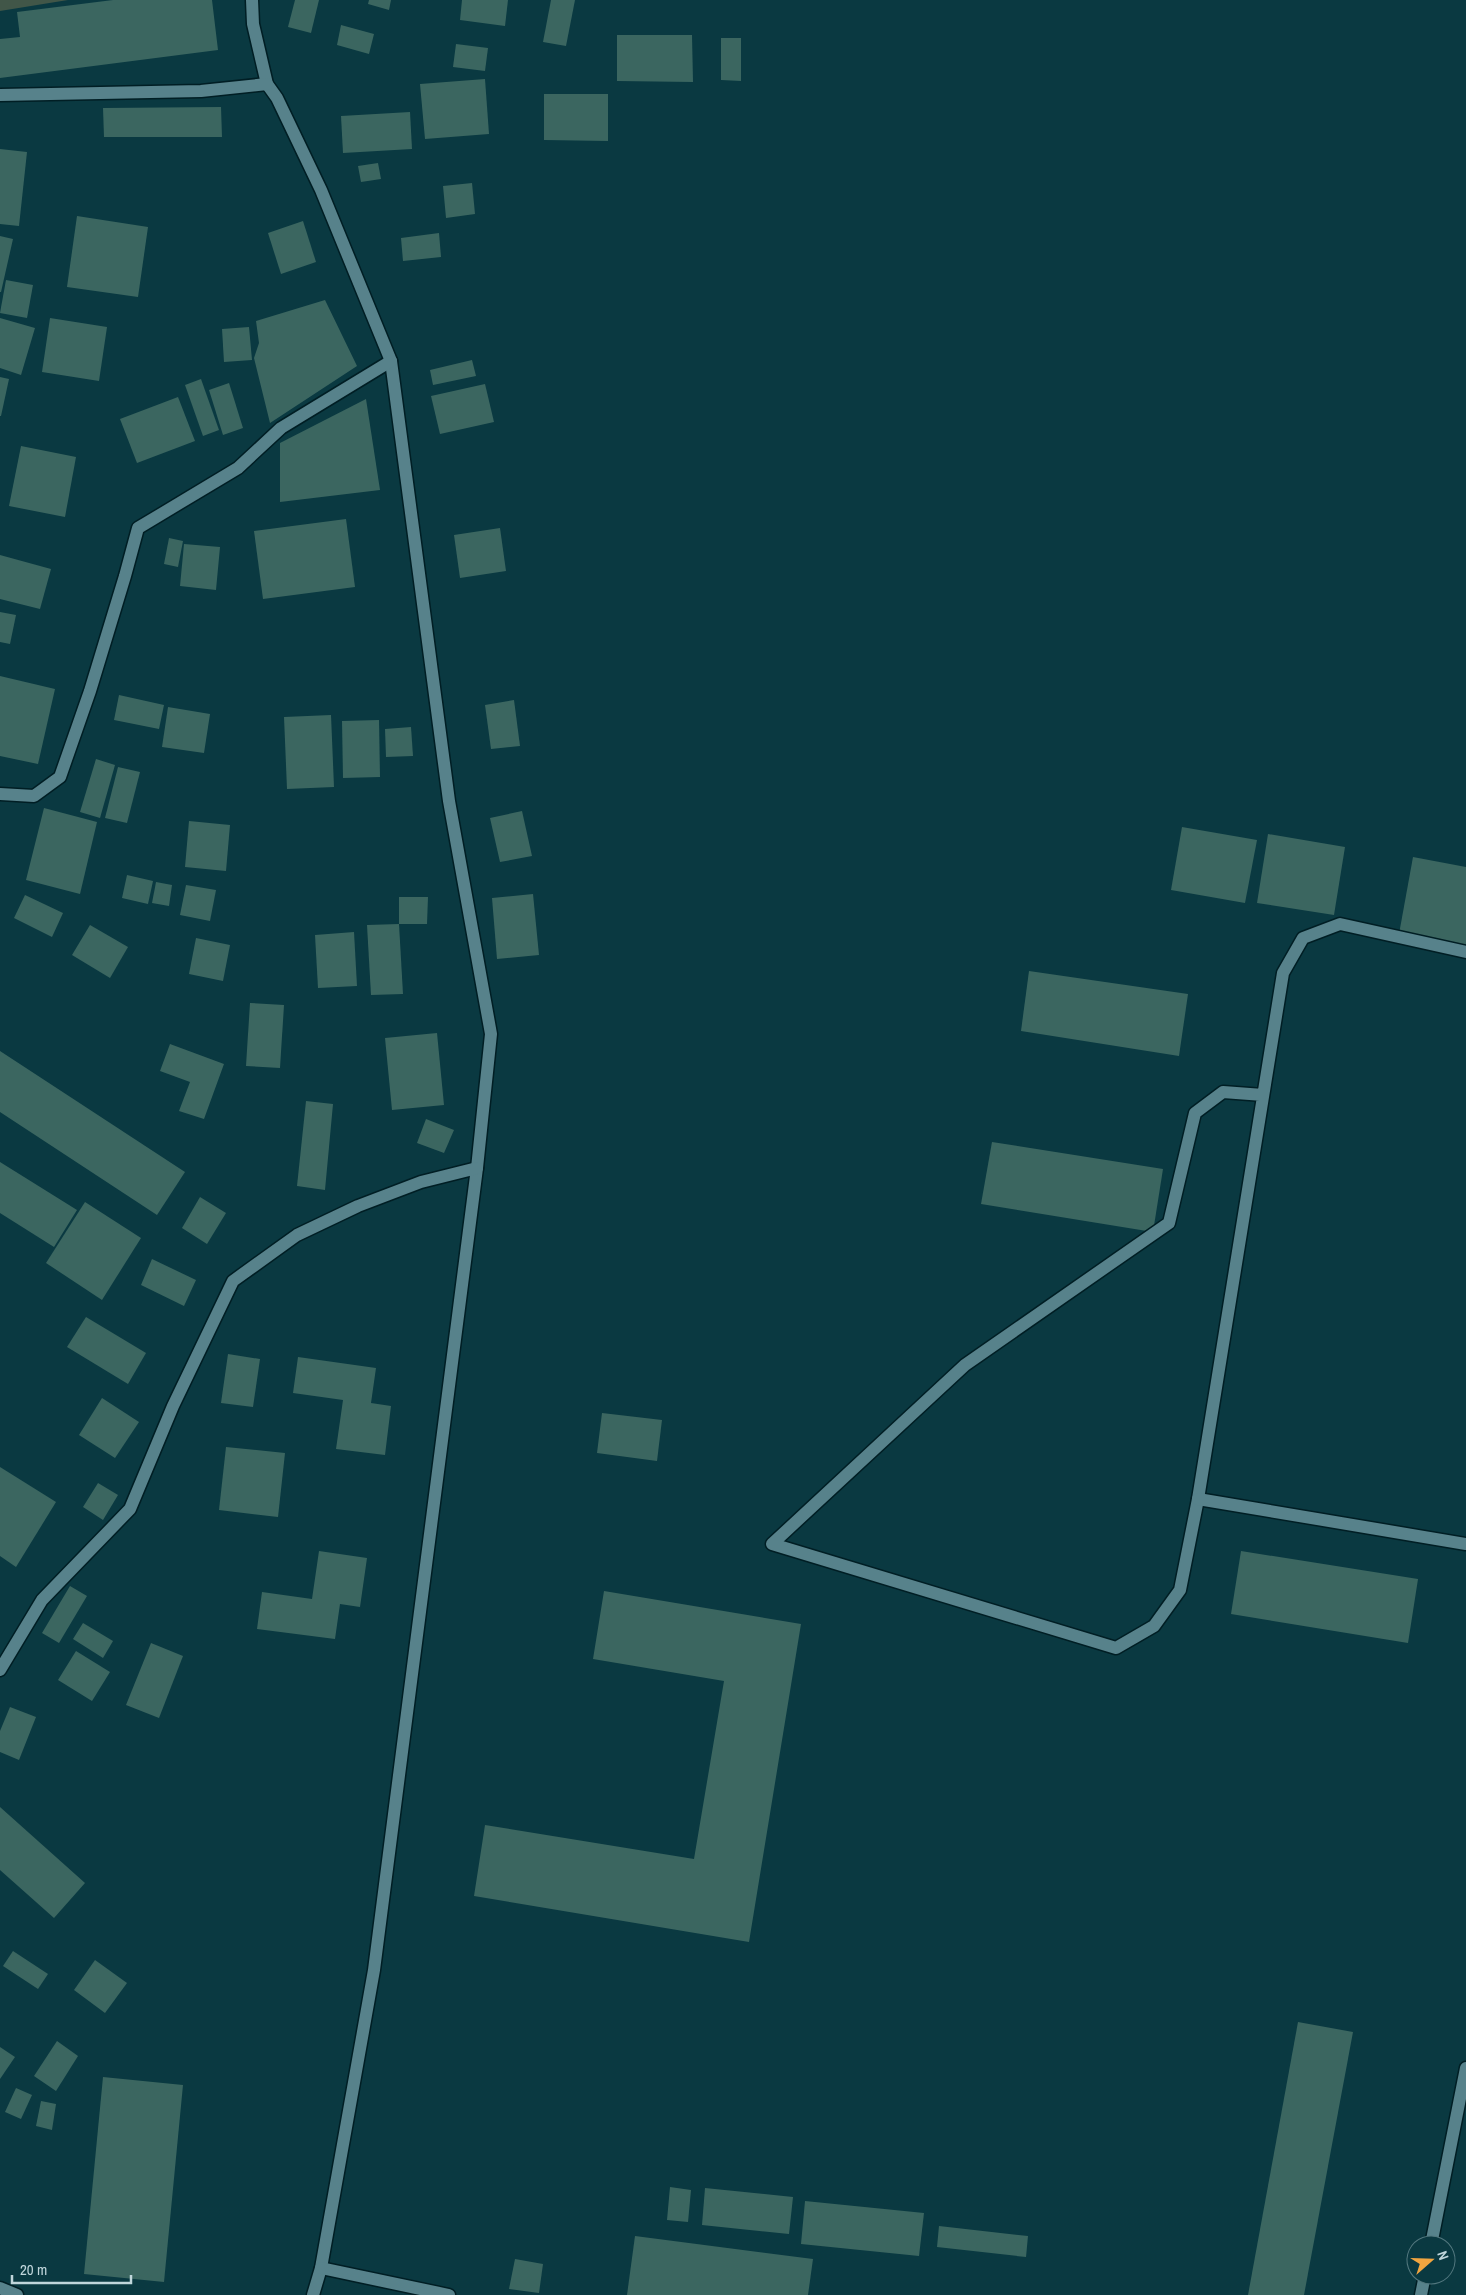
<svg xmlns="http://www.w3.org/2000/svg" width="1466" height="2295" viewBox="0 0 1466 2295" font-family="'Archivo Narrow',sans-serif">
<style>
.green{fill:#415648}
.building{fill:#3b6660}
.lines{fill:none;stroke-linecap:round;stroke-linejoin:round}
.minor-casing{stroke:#001e24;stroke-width:15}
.minor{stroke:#57828b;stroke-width:12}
</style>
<rect width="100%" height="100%" fill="#0a3941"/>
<!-- green -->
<polygon class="green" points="0,0 68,0 0,11"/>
<!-- building -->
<g class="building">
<polygon points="113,0 212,0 218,50 0,78 0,39 20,37 17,12"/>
<polygon points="295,0 319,0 311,33 288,27"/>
<polygon points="369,0 391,0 389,10 368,4"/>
<polygon points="462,0 508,0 505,26 460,20"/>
<polygon points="551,0 575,0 566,46 543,42"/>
<polygon points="341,25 374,34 369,54 337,45"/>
<polygon points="617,35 692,35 693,82 617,81"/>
<polygon points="721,38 741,38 741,81 721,80"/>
<polygon points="456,44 488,48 485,71 453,67"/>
<polygon points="485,79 489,134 425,139 420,84"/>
<polygon points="544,94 608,94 608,141 544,140"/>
<polygon points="221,107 222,137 104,137 103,108"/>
<polygon points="410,112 412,149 343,153 341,116"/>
<polygon points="0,149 27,152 19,226 0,224"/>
<polygon points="378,163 381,179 361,182 358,166"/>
<polygon points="472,183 475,214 446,218 443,186"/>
<polygon points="77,216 148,227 138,297 67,287"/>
<polygon points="303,221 316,262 281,274 268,233"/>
<polygon points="439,233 441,257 403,261 401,238"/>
<polygon points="0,236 13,239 1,292 0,292"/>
<polygon points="6,280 33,285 27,318 0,313"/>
<polygon points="325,300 357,366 270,423 254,358 259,343 256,321"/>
<polygon points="0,318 35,328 21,375 0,368"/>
<polygon points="50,318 107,327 99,381 42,372"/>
<polygon points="249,327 252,360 224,362 222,329"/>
<polygon points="472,360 476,376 433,385 430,370"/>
<polygon points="0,377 9,379 1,416 0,416"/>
<polygon points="201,379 219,430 203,436 185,385"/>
<polygon points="229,383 243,428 223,435 209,390"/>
<polygon points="485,384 494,422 440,434 431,396"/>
<polygon points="178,397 195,441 137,463 120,419"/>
<polygon points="366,399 380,490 280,502 280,443"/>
<polygon points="21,446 76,457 65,517 9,506"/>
<polygon points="346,519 355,587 263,599 254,531"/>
<polygon points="500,528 506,571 460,578 454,535"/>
<polygon points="169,538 183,541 178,567 164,564"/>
<polygon points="184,544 220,547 216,590 180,586"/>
<polygon points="0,555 51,569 40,609 0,599"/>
<polygon points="0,612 16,615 10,644 0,642"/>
<polygon points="0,676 55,689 38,764 0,756"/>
<polygon points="119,695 164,705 159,729 114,720"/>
<polygon points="514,700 520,746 491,749 485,705"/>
<polygon points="168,707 210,714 204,753 162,747"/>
<polygon points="331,715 334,787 287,789 284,717"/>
<polygon points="379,720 380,777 343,778 342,721"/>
<polygon points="411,727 413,756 386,757 385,729"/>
<polygon points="96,759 115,765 100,818 80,812"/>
<polygon points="118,767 140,772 127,823 105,818"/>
<polygon points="44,808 97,822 80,894 26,880"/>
<polygon points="522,811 532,856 500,862 490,818"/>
<polygon points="189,821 230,825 226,871 185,867"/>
<polygon points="1182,827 1257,840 1245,903 1171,890"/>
<polygon points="1268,834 1345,847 1334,915 1257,903"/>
<polygon points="1413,857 1466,867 1466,946 1399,934"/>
<polygon points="127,875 153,881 148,904 122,898"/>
<polygon points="156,882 172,885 169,906 152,903"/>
<polygon points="186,885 216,890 210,921 180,915"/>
<polygon points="533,894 539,955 497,959 492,898"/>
<polygon points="25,895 63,913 52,937 14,918"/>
<polygon points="399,897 428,897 427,924 399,924"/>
<polygon points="399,924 403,994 371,995 367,925"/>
<polygon points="90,925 128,947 110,978 72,955"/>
<polygon points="354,932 357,986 318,988 315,935"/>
<polygon points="196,938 230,945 223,981 189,974"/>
<polygon points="1029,971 1188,994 1179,1056 1021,1031"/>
<polygon points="250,1003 284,1005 280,1068 246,1066"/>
<polygon points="437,1033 444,1105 392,1110 385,1038"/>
<polygon points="170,1044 224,1064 204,1119 179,1111 190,1082 160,1071"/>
<polygon points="0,1051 185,1172 157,1215 0,1112"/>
<polygon points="306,1101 333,1104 325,1190 297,1186"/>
<polygon points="426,1119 454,1130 444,1153 417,1143"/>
<polygon points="992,1142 1163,1169 1153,1232 981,1204"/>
<polygon points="0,1162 77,1210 54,1247 0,1213"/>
<polygon points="200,1197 226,1213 207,1244 182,1228"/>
<polygon points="85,1202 141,1238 102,1300 46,1263"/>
<polygon points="152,1259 196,1280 184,1306 141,1285"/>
<polygon points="86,1317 146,1353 128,1384 67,1347"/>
<polygon points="228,1354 260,1359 253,1407 221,1403"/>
<polygon points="298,1357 376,1368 371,1403 391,1406 385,1455 336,1449 343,1400 293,1393"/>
<polygon points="102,1398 139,1422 115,1458 79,1435"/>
<polygon points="602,1413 662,1420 657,1461 597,1453"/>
<polygon points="226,1447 285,1453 278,1517 219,1510"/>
<polygon points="0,1467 56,1502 16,1567 0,1556"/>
<polygon points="98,1483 118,1495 103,1520 83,1507"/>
<polygon points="319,1551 367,1558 360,1607 340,1604 335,1639 257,1629 262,1592 312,1599"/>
<polygon points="1241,1551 1418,1579 1408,1643 1231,1614"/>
<polygon points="70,1586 87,1596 59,1643 42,1633"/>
<polygon points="604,1591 801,1624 749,1942 474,1896 485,1825 694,1859 724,1681 593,1659"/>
<polygon points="83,1623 113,1641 103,1658 73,1639"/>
<polygon points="151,1643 183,1656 159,1718 126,1705"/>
<polygon points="76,1651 110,1672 92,1701 58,1680"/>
<polygon points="10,1707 36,1717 19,1760 0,1752 0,1731"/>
<polygon points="0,1807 85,1883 54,1918 0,1870"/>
<polygon points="13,1951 48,1974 38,1989 3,1966"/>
<polygon points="95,1960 127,1983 105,2013 74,1990"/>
<polygon points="1298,2022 1353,2032 1304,2295 1248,2295"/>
<polygon points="57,2041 78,2056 56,2091 34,2076"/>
<polygon points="0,2047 15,2057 0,2079"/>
<polygon points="103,2077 183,2085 164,2282 84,2274"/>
<polygon points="16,2088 32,2095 21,2119 5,2112"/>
<polygon points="41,2101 56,2104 52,2130 36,2126"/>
<polygon points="670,2187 691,2190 688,2222 667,2220"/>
<polygon points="705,2188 793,2197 789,2234 702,2225"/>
<polygon points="805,2201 924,2213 919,2256 801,2244"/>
<polygon points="939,2226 1028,2236 1026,2257 937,2247"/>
<polygon points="635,2236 813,2259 808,2295 627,2295"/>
<polygon points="515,2259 543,2264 539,2293 509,2289"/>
</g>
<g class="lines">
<defs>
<g id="minor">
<polyline points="252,0 253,24 267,84 277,98 321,190 391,361 449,801 491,1034 477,1168 374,1970 321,2268 313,2295"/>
<polyline points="0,95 201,91 267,84"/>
<polyline points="0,794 34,796 60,777 90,691 125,576 138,528 238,468 281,428 391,361"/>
<polyline points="1263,1095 1223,1092 1195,1113 1169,1223 965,1365 772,1544 1116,1648 1154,1626 1180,1590 1198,1499 1283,973 1303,938 1340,924 1466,952"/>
<polyline points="1198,1499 1466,1544"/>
<polyline points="0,1670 42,1600 130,1509 173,1406 233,1281 297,1235 358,1206 421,1182 477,1168"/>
<polyline points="1431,2245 1466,2068"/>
<polyline points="321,2268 449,2295"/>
<polyline points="0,2288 17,2295"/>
<polyline points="1421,2295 1425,2275"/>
</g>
</defs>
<!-- minor casing -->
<use href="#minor" class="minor-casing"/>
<!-- minor -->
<use href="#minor" class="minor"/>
</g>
<!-- north arrow -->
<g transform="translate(1431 2260) rotate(70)"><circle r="24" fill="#0a3941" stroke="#53787f"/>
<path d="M0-4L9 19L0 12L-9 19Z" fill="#f1a540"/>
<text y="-8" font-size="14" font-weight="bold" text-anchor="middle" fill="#c0d6db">N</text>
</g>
<!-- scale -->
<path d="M12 2275v8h119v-8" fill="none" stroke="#c0d6db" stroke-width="2.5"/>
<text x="20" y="2275" font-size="15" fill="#c0d6db" stroke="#0a3941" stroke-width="4" paint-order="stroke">20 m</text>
</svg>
